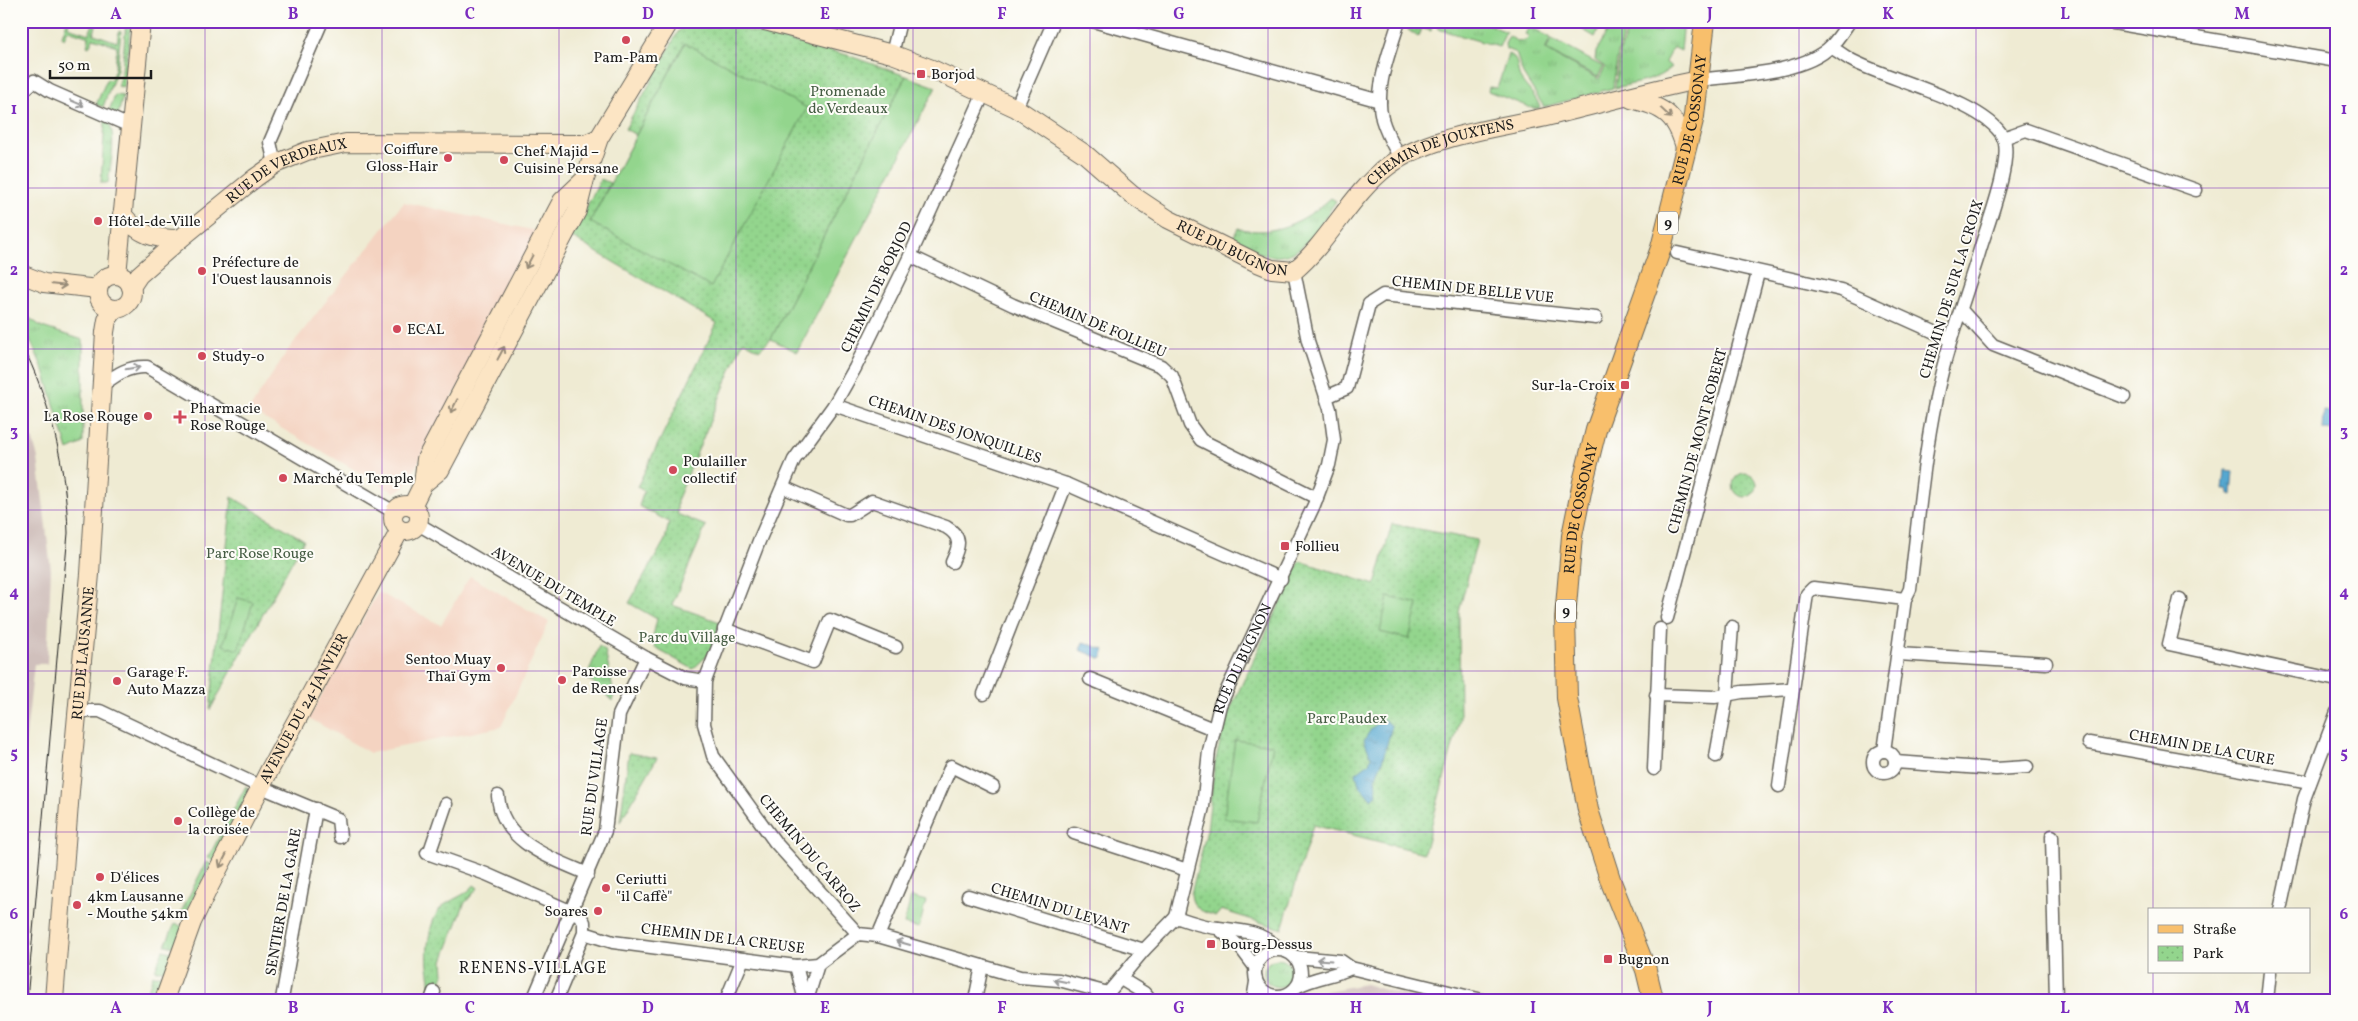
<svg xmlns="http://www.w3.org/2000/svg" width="2358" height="1021" viewBox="0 0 2358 1021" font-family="Vollkorn,serif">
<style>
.built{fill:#f4d3c1}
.industrial{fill:#d0c0bc}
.grass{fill:url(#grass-tufts);stroke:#587854}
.park{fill:url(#park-dots);stroke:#587854}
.garden{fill:#93d58d;stroke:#587854}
.water{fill:url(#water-ripples);stroke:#386276}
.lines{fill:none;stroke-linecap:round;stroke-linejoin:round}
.street-casing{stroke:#66645c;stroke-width:15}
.secondary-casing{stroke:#66645c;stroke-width:20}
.primary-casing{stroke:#66645c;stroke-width:22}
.street{stroke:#fff;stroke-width:12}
.secondary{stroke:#fce5c4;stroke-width:18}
.primary{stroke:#f8bf6c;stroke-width:20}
.tram{stroke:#1c1c1c;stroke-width:1}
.oneway{stroke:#999}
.oneway2{stroke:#978b78}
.grid{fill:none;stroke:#7b2cbf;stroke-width:1;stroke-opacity:0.55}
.poi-dot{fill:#d1495b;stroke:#fdfcf7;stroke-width:2}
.labels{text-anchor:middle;stroke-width:4;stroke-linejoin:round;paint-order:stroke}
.shield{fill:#fdfcf7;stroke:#605f5e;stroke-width:1}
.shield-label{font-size:14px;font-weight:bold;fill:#1c1c1c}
.poi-label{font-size:15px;fill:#1c1c1c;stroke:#fdfcf7;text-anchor:start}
.park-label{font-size:15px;fill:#465d44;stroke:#fdfcf7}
.street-label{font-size:15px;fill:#1c1c1c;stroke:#fdfcf7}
.neighbourhood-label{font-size:16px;letter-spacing:1px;fill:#1c1c1c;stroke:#fdfcf7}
.neatline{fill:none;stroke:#7b2cbf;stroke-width:2}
.grid-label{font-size:16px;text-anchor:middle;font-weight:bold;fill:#7b2cbf}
</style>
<defs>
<pattern id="grass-tufts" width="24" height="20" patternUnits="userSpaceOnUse" patternTransform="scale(1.25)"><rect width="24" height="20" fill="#93d58d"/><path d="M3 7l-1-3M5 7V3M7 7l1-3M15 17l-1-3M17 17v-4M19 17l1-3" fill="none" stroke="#7eb679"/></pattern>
<pattern id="park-dots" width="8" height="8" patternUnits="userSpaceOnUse" patternTransform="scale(1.25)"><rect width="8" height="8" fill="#93d58d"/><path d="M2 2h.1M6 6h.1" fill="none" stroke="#7eb679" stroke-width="1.8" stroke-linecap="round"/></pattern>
<pattern id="water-ripples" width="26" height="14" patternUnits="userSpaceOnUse" patternTransform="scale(1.25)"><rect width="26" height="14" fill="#55a7d0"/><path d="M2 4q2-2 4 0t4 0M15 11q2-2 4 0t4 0" fill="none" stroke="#4687a8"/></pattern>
</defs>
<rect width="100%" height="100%" fill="#fdfcf7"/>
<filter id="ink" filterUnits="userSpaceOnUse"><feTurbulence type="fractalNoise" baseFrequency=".02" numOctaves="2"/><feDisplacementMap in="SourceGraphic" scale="10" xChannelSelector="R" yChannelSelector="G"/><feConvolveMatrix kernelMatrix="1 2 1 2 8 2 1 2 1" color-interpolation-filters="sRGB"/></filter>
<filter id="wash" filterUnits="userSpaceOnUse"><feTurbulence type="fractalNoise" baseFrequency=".0096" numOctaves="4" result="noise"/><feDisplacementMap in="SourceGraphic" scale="20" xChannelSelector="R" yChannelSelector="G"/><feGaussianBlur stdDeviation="1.12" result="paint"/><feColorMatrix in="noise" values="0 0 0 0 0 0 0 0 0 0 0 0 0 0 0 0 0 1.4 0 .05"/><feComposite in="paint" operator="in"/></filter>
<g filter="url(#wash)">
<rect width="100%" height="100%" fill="#efebd3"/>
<!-- built -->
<g class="built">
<polygon points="404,202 541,232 405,487 394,492 249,410 288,350"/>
<polygon points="470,576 549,622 501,727 370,753 309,718 378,592 441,625"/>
</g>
<!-- industrial -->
<g class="industrial">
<polygon points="21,400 38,458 51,570 47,664 34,664 21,782"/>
<polygon points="1365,984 1419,1000 1305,1000 1311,994"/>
</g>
<!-- grass -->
<g class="grass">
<polygon points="67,21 69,21 68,27 89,34 93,24 96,25 94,34 117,42 119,31 121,32 117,69 103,107 96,105 107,79 111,80 115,68 117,46 93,38 89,47 87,46 89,37 68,30 64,39 62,36"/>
<polygon points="126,21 131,21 124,87 117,86 122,72"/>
<polygon points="1411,21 1432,21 1431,31 1421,28 1418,37 1408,30"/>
<polygon points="1435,21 1481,21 1506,32 1499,47 1438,29"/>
<polygon points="1613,21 1627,21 1618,53 1613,88 1544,107 1523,74 1516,53 1506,49 1505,44 1509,36 1518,42 1526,40 1529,36 1525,34 1529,27 1531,27 1551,38 1545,50 1599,79 1605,67 1595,60 1596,52"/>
<path d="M1630 21H1684L1681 51 1673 47 1665 62 1672 67C1657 81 1635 83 1615 88L1620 52Z"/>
<path d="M1508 54C1520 59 1516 68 1520 78 1526 88 1537 96 1540 108L1534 109 1488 91 1489 87 1496 88 1498 86Z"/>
<polygon points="115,95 123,96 118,115 109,111"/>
<path d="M105 119C119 128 110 167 108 183H101Z"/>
<path d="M1331 198 1336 201C1322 222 1303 261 1272 256 1258 254 1245 246 1232 240L1238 228C1273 238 1305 221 1331 198Z"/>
<polygon points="21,312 42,327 83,340 83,443 68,450 44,371 27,333 21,335"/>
<polygon points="599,646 605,650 614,695 612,701 593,682 586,679"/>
<polygon points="246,786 249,792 218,849 222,852 216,862 208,858"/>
<polygon points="206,862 211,864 188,909 188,917 180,914"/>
<polygon points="175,924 185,927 178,948 165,945"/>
<polygon points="163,950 176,953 169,970 155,970"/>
<circle cx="1278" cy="973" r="14"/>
<polygon points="153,975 168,975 160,1000 145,1000"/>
</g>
<!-- park -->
<g class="park">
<polygon points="700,21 708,21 847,55 906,76 771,339 759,350 743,341 677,501 677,514 706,526 672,605 720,622 712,651 693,669 655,648 653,636 657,619 629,603 665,540 669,522 639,506 644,491 637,487 717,323 571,237 601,179 610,183 590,222 685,43 636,135 625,129 678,32 685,24"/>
<circle cx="1745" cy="485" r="12"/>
<polygon points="232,497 304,540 210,710"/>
<path d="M1392 524 1477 540 1459 612 1460 719 1424 853 1313 825 1282 929 1221 910 1216 916C1203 912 1192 909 1191 894L1207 830 1215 762 1227 716 1300 561 1375 585Z"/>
<polygon points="629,753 657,758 620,822"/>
<path d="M474 885 478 888 464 904 443 961 444 974 438 991 430 990C431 981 429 976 428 967 426 951 429 923 439 910 448 899 467 896 474 885Z"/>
</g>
<!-- garden -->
<g class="garden">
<polygon points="1578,21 1603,21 1595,37 1576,26"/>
<polygon points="1552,39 1603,67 1598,77 1546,50"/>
<polygon points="685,43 807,108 711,287 590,222"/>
<polygon points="906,76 936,87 797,352 771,339"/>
<polygon points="1388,597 1418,604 1409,639 1380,632"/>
<polygon points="238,598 253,602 238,650 223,645"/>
<polygon points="1235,740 1273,745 1257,822 1224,818"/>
<polygon points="911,897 926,901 919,928 904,924"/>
</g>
<!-- water -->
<g class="water">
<polygon points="2324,411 2334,412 2333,431 2323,430"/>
<polygon points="2225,470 2234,471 2232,495 2229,494 2228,490 2223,490"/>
<polygon points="1083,642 1105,650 1102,659 1080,650"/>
<polygon points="1383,719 1391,725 1391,730 1382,762 1375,779 1377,795 1371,799 1359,785 1356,773 1369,763 1371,757 1364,740 1372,728"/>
</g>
</g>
<g filter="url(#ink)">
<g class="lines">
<defs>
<g id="street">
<polyline points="1093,21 1380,101"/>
<path d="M1399 21C1390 52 1374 87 1382 119 1386 133 1393 145 1400 158"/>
<polyline points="2102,21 2337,61"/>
<path d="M1831 47C1838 51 1845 57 1853 61 1889 80 1985 102 2003 137 2014 159 1986 228 1979 253 1964 301 1946 348 1936 398 1923 461 1918 525 1910 589L1905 599 1884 751"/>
<polyline points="892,54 900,21"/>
<path d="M1698 80C1735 75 1804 74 1831 46 1838 39 1844 29 1850 21"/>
<polyline points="21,93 34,81 50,91 132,127"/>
<polyline points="1016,108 1054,21"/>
<polyline points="2003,138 2026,130 2196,190"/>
<polyline points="275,164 270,142 322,21"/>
<polyline points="1677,253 1841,290 1950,339"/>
<polyline points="910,256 1013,305 1161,366 1172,376 1190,425 1201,440 1317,498"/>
<polyline points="1962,311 1993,345 2124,397"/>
<path d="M101 386C116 375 127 366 147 367L394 512"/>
<polyline points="1326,397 1347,388 1369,304 1383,295 1596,318"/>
<polyline points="834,405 1066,484 1281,579"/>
<path d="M783 487 846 515H850L872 501 946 527C963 537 959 547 952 562"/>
<polyline points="418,524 646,658 685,678 705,681"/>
<polyline points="2180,599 2169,644 2337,680"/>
<polyline points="1667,618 1758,273"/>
<polyline points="724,629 813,662 830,620 896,647"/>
<polyline points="1898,654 2046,663"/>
<polyline points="1090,679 1213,729"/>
<polyline points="984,694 1066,484"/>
<polyline points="1656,695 1715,697 1742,692 1793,689"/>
<polyline points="78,711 100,711 261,787 338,819 340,837"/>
<polyline points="2089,743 2310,782"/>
<circle cx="1884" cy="762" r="11"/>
<polyline points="1716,756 1727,695 1732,627"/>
<polyline points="1895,762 1996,769 2027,767"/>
<polyline points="1654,769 1660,629"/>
<polyline points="1779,786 1807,594 1813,588 1905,599"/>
<path d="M498 796C501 842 551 858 588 874"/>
<polyline points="1074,833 1187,870"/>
<polyline points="2052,836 2056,1000"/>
<polyline points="427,853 486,874 579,915 584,922 584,933 556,1000"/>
<polyline points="429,854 446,804"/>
<polyline points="968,896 1144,950"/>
<polyline points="2280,910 2304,799 2337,712"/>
<path id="s1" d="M1176 917 1203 807 1209 751 1220 705 1314 505 1329 465 1334 440 1330 409 1308 341 1294 271"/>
<path d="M1176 917C1190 922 1204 927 1218 928 1245 931 1259 931 1280 949"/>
<polyline points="1218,928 1240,947 1255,967"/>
<polyline points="584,933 613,942 796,966 818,964 858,934 878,936 1020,977 1059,980 1108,993"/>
<polyline points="858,934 775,842 713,756 704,724 705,681 759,541 794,460 834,405 855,368 910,256 984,93"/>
<polyline points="878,936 951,766 993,787"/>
<circle cx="1278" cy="973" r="23"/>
<polyline points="1296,957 1341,961 1351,968 1482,1000"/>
<polyline points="796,966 805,1000"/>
<polyline points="1121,979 1144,993 1150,1000"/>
<path d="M1298 986C1315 977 1334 976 1351 968"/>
<polyline points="282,999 316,809"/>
<polyline points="431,1000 434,992"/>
<polyline points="533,1000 605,831 619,715 646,658"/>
<polyline points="726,1000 743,959"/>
<polyline points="807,1000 818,964"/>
<polyline points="975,1000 982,966"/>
<polyline points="1107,1000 1108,993 1144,950 1176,917"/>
<polyline points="1253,1000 1256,982"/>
<polyline points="2267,1000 2270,972"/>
</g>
<g id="secondary">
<path id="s2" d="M765 21 892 54 932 69 1016 108 1085 154 1132 195 1168 219 1255 262 1272 269 1294 271C1330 241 1350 195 1388 166 1429 135 1500 128 1550 116 1599 104 1648 90 1698 80"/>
<path d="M1631 99C1666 107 1677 116 1686 151"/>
<path d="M122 214C139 235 153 239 180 239"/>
<polyline points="21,274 44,283 98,289"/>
<circle cx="115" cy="292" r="17"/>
<polyline points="117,275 141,21"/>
<path id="s3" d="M131 287 139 275 180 239 255 178 275 164 307 151 346 143 585 144 599 138"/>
<polyline points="423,484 426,459 562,201 584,180"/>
<circle cx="406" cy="518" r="13"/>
<polyline points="412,506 423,484 440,470 577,211 585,179 599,138 670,21"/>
<path id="s4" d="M54 1000 70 791 90 574 105 332 107 320 115 309"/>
<path id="s5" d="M164 1000 192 922 207 891 270 769 400 530"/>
</g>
<g id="primary">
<path id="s6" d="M1653 999 1646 970 1611 882 1588 810 1567 698 1565 618 1572 536 1583 482 1596 430 1661 248 1694 116 1705 21"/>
</g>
</defs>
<!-- street casing -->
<use href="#street" class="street-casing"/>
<!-- secondary casing -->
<use href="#secondary" class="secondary-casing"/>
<!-- primary casing -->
<use href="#primary" class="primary-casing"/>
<!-- street -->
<use href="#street" class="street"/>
<!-- secondary -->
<use href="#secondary" class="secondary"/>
<!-- primary -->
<use href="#primary" class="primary"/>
<!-- tram -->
<path class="tram" d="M21 342C51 403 66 465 68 533L27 1000"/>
</g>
<!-- one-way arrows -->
<defs><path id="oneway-shaft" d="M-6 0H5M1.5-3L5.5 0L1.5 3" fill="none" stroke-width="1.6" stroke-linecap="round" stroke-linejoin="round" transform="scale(1.25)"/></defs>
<g class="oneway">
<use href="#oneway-shaft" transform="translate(77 103) rotate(23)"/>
<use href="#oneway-shaft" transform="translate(133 368) rotate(-9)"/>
<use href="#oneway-shaft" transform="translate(903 943) rotate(-164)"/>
<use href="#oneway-shaft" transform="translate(1324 960) rotate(-176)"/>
<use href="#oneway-shaft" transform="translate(1061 981) rotate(-169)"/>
</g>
<g class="oneway2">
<use href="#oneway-shaft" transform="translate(1666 113) rotate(43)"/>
<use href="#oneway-shaft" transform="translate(529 262) rotate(118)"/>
<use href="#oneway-shaft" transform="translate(59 285) rotate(6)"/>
<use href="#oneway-shaft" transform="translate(501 353) rotate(-62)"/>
<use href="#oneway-shaft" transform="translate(454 406) rotate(117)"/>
<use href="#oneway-shaft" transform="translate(223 861) rotate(117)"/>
</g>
</g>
<!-- grid -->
<path class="grid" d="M205 21V1000M382 21V1000M559 21V1000M736 21V1000M913 21V1000M1090 21V1000M1268 21V1000M1445 21V1000M1622 21V1000M1799 21V1000M1976 21V1000M2153 21V910M21 188H2337M21 349H2337M21 510H2337M21 671H2337M21 832H2337M2153 972V1000"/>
<!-- markers -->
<g class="poi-dot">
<circle cx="626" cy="40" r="5"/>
<rect x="916" y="69" width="10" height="10" rx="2.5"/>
<circle cx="448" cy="158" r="5"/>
<circle cx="504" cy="160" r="5"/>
<circle cx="98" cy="221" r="5"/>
<circle cx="202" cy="271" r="5"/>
<circle cx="397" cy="329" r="5"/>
<circle cx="202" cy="356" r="5"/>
<rect x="1620" y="380" width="10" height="10" rx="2.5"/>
<circle cx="148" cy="416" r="5"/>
<path d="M177.5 409.5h5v5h5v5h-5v5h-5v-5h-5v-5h5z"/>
<circle cx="673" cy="470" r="5"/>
<circle cx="283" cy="478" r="5"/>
<rect x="1280" y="541" width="10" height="10" rx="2.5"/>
<circle cx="501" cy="668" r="5"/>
<circle cx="562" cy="680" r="5"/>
<circle cx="117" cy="681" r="5"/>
<circle cx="178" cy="821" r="5"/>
<circle cx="100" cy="877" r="5"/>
<circle cx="606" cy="888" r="5"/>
<circle cx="77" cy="905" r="5"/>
<circle cx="598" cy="911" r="5"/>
<rect x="1206" y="939" width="10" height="10" rx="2.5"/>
<rect x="1603" y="954" width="10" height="10" rx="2.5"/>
</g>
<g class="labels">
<!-- shield labels -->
<g class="shield">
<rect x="1658" y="211.5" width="20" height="23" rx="4"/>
<rect x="1556" y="599.5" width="20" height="23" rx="4"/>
</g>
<g class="shield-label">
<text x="1668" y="228">9</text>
<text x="1566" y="616">9</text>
</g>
<!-- poi labels -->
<g class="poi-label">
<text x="626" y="62" text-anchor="middle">Pam-Pam</text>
<text x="931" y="79">Borjod</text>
<text x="438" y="154" text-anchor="end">Coiffure<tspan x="438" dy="17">Gloss-Hair</tspan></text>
<text x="514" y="156">Chef Majid –<tspan x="514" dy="17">Cuisine Persane</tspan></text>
<text x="108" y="226">Hôtel-de-Ville</text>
<text x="212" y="267">Préfecture de<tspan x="212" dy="17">l'Ouest lausannois</tspan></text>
<text x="407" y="334">ECAL</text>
<text x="212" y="361">Study-o</text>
<text x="1615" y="390" text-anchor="end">Sur-la-Croix</text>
<text x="190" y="413">Pharmacie<tspan x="190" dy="17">Rose Rouge</tspan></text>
<text x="138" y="421" text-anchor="end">La Rose Rouge</text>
<text x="683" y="466">Poulailler<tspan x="683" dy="17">collectif</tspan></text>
<text x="293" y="483">Marché du Temple</text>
<text x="1295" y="551">Follieu</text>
<text x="491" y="664" text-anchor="end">Sentoo Muay<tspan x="491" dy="17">Thaï Gym</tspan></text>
<text x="572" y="676">Paroisse<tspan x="572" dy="17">de Renens</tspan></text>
<text x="127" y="677">Garage F.<tspan x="127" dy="17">Auto Mazza</tspan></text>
<text x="188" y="817">Collège de<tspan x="188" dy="17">la croisée</tspan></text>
<text x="110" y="882">D'élices</text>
<text x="616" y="884">Ceriutti<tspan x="616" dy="17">"il Caffè"</tspan></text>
<text x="87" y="901">4km Lausanne<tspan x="87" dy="17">- Mouthe 54km</tspan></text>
<text x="588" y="916" text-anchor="end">Soares</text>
<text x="1221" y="949">Bourg-Dessus</text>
<text x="1618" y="964">Bugnon</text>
</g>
<!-- park labels -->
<g class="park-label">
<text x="848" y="96">Promenade<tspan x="848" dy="17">de Verdeaux</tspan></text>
<text x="260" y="558">Parc Rose Rouge</text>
<text x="687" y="642">Parc du Village</text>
<text x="1347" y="723">Parc Paudex</text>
</g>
<!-- street labels -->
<g class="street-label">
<text dy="5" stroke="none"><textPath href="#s6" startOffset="910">RUE DE COSSONAY</textPath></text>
<text dy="5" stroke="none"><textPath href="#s2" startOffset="788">CHEMIN DE JOUXTENS</textPath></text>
<text dy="5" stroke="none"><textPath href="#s3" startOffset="198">RUE DE VERDEAUX</textPath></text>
<text dy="5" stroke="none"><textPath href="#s2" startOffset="526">RUE DU BUGNON</textPath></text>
<text transform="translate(876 287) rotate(-64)" y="5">CHEMIN DE BORJOD</text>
<text transform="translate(1473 289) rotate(6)" y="5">CHEMIN DE BELLE VUE</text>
<text transform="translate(1951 289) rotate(-73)" y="5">CHEMIN DE SUR LA CROIX</text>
<text transform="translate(1098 324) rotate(23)" y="5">CHEMIN DE FOLLIEU</text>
<text transform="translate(955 429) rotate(19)" y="5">CHEMIN DES JONQUILLES</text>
<text transform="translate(1697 441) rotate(-75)" y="5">CHEMIN DE MONT ROBERT</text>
<text dy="5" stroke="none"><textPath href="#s6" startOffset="505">RUE DE COSSONAY</textPath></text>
<text transform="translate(554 586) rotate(31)" y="5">AVENUE DU TEMPLE</text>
<text dy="5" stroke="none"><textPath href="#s4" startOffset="348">RUE DE LAUSANNE</textPath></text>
<text dy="5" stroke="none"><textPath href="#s1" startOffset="268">RUE DU BUGNON</textPath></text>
<text dy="5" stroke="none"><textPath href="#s5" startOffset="324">AVENUE DU 24-JANVIER</textPath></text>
<text transform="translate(2202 747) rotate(10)" y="5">CHEMIN DE LA CURE</text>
<text transform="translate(594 777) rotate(-82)" y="5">RUE DU VILLAGE</text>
<text transform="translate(810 853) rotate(50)" y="5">CHEMIN DU CARROZ</text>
<text transform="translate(283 902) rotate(-80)" y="5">SENTIER DE LA GARE</text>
<text transform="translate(1060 908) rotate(17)" y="5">CHEMIN DU LEVANT</text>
<text transform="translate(723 938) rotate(7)" y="5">CHEMIN DE LA CREUSE</text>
</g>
<!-- neighbourhood labels -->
<g class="neighbourhood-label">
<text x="533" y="973">RENENS-VILLAGE</text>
</g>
</g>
<!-- margin -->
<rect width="2358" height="1021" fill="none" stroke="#fdfcf7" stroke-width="55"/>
<!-- legend -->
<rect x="2148" y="908" width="162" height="65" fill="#fdfcf7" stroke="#a3a29f"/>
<rect x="2158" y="925" width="25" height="8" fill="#f8bf6c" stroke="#a3a29f"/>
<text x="2193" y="934" font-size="15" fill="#1c1c1c">Straße</text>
<rect x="2158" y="946" width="25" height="15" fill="url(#park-dots)" stroke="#a3a29f"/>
<text x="2193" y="958" font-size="15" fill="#1c1c1c">Park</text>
<!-- scale -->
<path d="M50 70v8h101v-8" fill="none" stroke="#1c1c1c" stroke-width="2.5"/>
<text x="58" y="70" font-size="15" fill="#1c1c1c" stroke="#fdfcf7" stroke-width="4" paint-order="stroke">50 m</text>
<rect x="28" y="28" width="2302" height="966" class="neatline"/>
<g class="grid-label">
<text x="116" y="19">A</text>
<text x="293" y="19">B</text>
<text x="470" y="19">C</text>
<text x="648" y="19">D</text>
<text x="825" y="19">E</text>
<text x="1002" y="19">F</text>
<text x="1179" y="19">G</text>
<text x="1356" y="19">H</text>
<text x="1533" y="19">I</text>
<text x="1710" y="19">J</text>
<text x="1888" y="19">K</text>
<text x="2065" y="19">L</text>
<text x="2242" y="19">M</text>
<text x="14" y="114">1</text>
<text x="2344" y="114">1</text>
<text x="14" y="275">2</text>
<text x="2344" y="275">2</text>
<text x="14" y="436">3</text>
<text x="2344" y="436">3</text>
<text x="14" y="597">4</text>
<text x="2344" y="597">4</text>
<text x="14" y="758">5</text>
<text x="2344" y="758">5</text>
<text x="14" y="919">6</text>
<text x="2344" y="919">6</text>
<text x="116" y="1013">A</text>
<text x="293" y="1013">B</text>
<text x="470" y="1013">C</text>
<text x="648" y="1013">D</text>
<text x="825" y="1013">E</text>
<text x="1002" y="1013">F</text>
<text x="1179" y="1013">G</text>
<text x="1356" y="1013">H</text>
<text x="1533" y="1013">I</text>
<text x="1710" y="1013">J</text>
<text x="1888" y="1013">K</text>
<text x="2065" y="1013">L</text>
<text x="2242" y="1013">M</text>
</g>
</svg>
